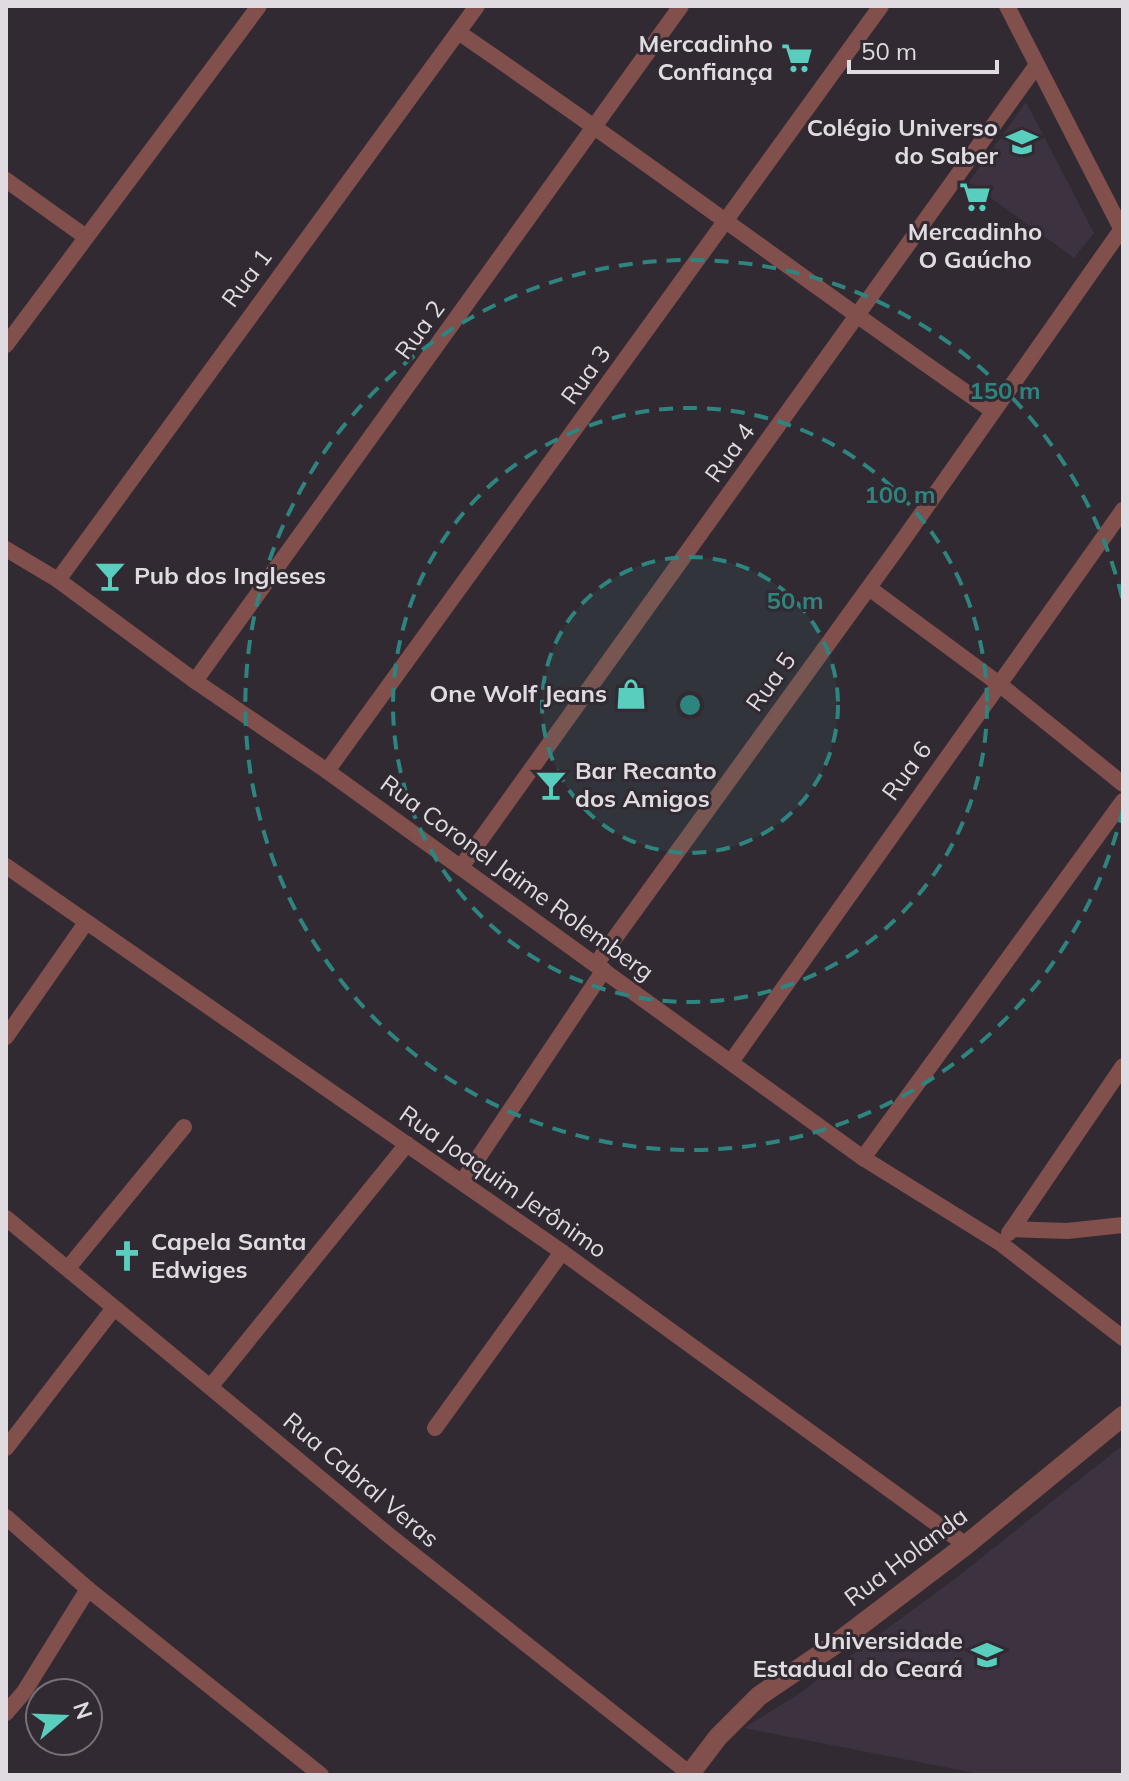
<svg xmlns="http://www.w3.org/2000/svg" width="1129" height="1781" viewBox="0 0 1129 1781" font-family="Mulish,sans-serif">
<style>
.built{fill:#3d323f}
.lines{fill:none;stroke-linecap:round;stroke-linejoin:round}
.minor{stroke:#814f4c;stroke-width:16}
.tertiary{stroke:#814f4c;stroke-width:20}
.ring{fill:none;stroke:#2e857f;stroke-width:4;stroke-dasharray:14 10}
.labels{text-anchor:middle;stroke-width:6;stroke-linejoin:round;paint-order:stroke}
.poi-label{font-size:24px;font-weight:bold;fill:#dfdbe0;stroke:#322a32;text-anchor:end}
.street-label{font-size:24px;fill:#dfdbe0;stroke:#322a32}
.centre{fill:#2e857f;stroke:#322a32;stroke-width:4}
.ring-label{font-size:24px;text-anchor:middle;font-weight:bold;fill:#2e857f;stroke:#322a32;stroke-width:6;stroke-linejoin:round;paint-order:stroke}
</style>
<rect width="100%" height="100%" fill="#322a32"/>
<!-- built -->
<g class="built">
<polygon points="1026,102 1094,233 1074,258 969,182"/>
<polygon points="1123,1445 1123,1775 985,1775 744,1728 797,1695 956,1578"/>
</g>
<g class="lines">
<!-- minor -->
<g class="minor">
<polyline points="1007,6 1123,232"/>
<path d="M458 32C639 155 813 287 993 411"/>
<polyline points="6,180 86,237"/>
<polyline points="6,345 259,6"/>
<polyline points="6,549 58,580 195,681 327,771 863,1158 1000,1243 1123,1338"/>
<polyline points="58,580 477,6"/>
<polyline points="869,588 999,684 1123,784"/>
<polyline points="195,681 681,6"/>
<polyline points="327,771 881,6"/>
<polyline points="6,866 562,1252 966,1545"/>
<polyline points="461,867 1036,66"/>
<polyline points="596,964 896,550 1121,230"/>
<polyline points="6,1037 85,924"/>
<polyline points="731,1062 1123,510"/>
<polyline points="863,1158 1123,801"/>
<polyline points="462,1182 604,970"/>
<polyline points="6,1218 391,1537 690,1774"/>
<polyline points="1012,1229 1123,1066"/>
<polyline points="1009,1233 1012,1229 1067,1231 1123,1225"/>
<polyline points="68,1268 184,1127"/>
<polyline points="211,1386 407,1144"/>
<polyline points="435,1428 562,1252"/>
<polyline points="6,1448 114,1308"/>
<polyline points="6,1517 88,1589 321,1775"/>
<polyline points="6,1713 24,1692 88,1589"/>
</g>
<!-- tertiary -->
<polyline class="tertiary" points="689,1775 718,1737 759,1696 837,1643 966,1545 1123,1416"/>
</g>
<!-- distance rings -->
<circle cx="690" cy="705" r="148" fill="#2e857f" fill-opacity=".12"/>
<g class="ring">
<circle cx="690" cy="705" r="148"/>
<circle cx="690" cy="705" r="297"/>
<path d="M1123 809A445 445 0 1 1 1123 601"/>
</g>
<!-- icons -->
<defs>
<symbol id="supermarket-bare" viewBox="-9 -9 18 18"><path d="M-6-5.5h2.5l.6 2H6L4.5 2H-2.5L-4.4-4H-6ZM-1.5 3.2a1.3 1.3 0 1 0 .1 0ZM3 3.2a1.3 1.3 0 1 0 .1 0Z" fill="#59cebe" stroke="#322a32" stroke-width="2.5" paint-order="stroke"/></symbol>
<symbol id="school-bare" viewBox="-9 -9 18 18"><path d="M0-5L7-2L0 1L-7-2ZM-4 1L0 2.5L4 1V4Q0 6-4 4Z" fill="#59cebe" stroke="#322a32" stroke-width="2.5" paint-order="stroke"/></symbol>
<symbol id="bar-bare" viewBox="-9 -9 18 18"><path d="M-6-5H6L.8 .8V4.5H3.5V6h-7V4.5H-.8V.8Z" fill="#59cebe" stroke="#322a32" stroke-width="2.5" paint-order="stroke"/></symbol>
<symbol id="shop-bare" viewBox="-9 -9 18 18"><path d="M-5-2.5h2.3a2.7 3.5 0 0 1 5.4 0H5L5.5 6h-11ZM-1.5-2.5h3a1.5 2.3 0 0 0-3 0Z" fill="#59cebe" stroke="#322a32" stroke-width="2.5" paint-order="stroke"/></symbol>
<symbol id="church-bare" viewBox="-9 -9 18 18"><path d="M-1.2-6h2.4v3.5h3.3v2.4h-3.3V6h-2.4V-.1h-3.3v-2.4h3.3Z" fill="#59cebe" stroke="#322a32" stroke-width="2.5" paint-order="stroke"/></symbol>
<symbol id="university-bare" viewBox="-9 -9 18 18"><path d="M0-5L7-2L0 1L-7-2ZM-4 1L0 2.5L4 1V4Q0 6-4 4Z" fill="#59cebe" stroke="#322a32" stroke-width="2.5" paint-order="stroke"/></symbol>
</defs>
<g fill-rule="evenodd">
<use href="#supermarket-bare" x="775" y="36" width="44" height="44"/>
<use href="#school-bare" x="1000" y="120" width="44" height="44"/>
<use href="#supermarket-bare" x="953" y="175" width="44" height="44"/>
<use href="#bar-bare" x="88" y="554" width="44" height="44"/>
<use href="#shop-bare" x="609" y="672" width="44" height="44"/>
<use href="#bar-bare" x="529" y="763" width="44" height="44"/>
<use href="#church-bare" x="105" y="1234" width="44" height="44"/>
<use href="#university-bare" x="965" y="1633" width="44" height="44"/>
</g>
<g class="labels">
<!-- poi labels -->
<g class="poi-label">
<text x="773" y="52">Mercadinho<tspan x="773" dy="28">Confiança</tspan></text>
<text x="998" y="136">Colégio Universo<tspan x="998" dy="28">do Saber</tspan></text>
<text x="975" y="240" text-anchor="middle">Mercadinho<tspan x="975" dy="28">O Gaúcho</tspan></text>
<text x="134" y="584" text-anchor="start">Pub dos Ingleses</text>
<text x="607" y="702">One Wolf Jeans</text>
<text x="575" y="779" text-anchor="start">Bar Recanto<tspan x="575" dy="28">dos Amigos</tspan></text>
<text x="151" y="1250" text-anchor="start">Capela Santa<tspan x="151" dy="28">Edwiges</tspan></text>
<text x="963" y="1649">Universidade<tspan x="963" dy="28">Estadual do Ceará</tspan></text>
</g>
<!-- street labels -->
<g class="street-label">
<text transform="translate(247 278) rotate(-53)" y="8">Rua 1</text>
<text transform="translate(420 330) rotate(-54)" y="8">Rua 2</text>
<text transform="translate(586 375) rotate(-54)" y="8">Rua 3</text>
<text transform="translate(730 453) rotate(-54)" y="8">Rua 4</text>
<text transform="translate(771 682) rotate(-54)" y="8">Rua 5</text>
<text transform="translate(907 771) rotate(-54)" y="8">Rua 6</text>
<text transform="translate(517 878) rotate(36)" y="8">Rua Coronel Jaime Rolemberg</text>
<text transform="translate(503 1182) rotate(35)" y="8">Rua Joaquim Jerônimo</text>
<text transform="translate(361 1480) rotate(40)" y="8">Rua Cabral Veras</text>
<text transform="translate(906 1557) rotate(-37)" y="8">Rua Holanda</text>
</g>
</g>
<circle cx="690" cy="705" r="12" class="centre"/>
<g class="ring-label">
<text x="1005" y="399">150 m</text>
<text x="900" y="503">100 m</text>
<text x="795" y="609">50 m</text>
</g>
<!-- border -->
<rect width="1129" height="1781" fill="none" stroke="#dfdbe0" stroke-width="16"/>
<!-- north arrow -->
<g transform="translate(64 1717) rotate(71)"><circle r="38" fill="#322a32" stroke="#777178" stroke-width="2"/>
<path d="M0-6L14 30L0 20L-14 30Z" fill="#59cebe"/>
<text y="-12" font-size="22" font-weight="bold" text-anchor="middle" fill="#dfdbe0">N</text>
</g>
<!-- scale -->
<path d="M849 60v12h148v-12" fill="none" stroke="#dfdbe0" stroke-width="4"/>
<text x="861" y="60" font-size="24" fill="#dfdbe0" stroke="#322a32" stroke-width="6" paint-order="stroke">50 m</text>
</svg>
